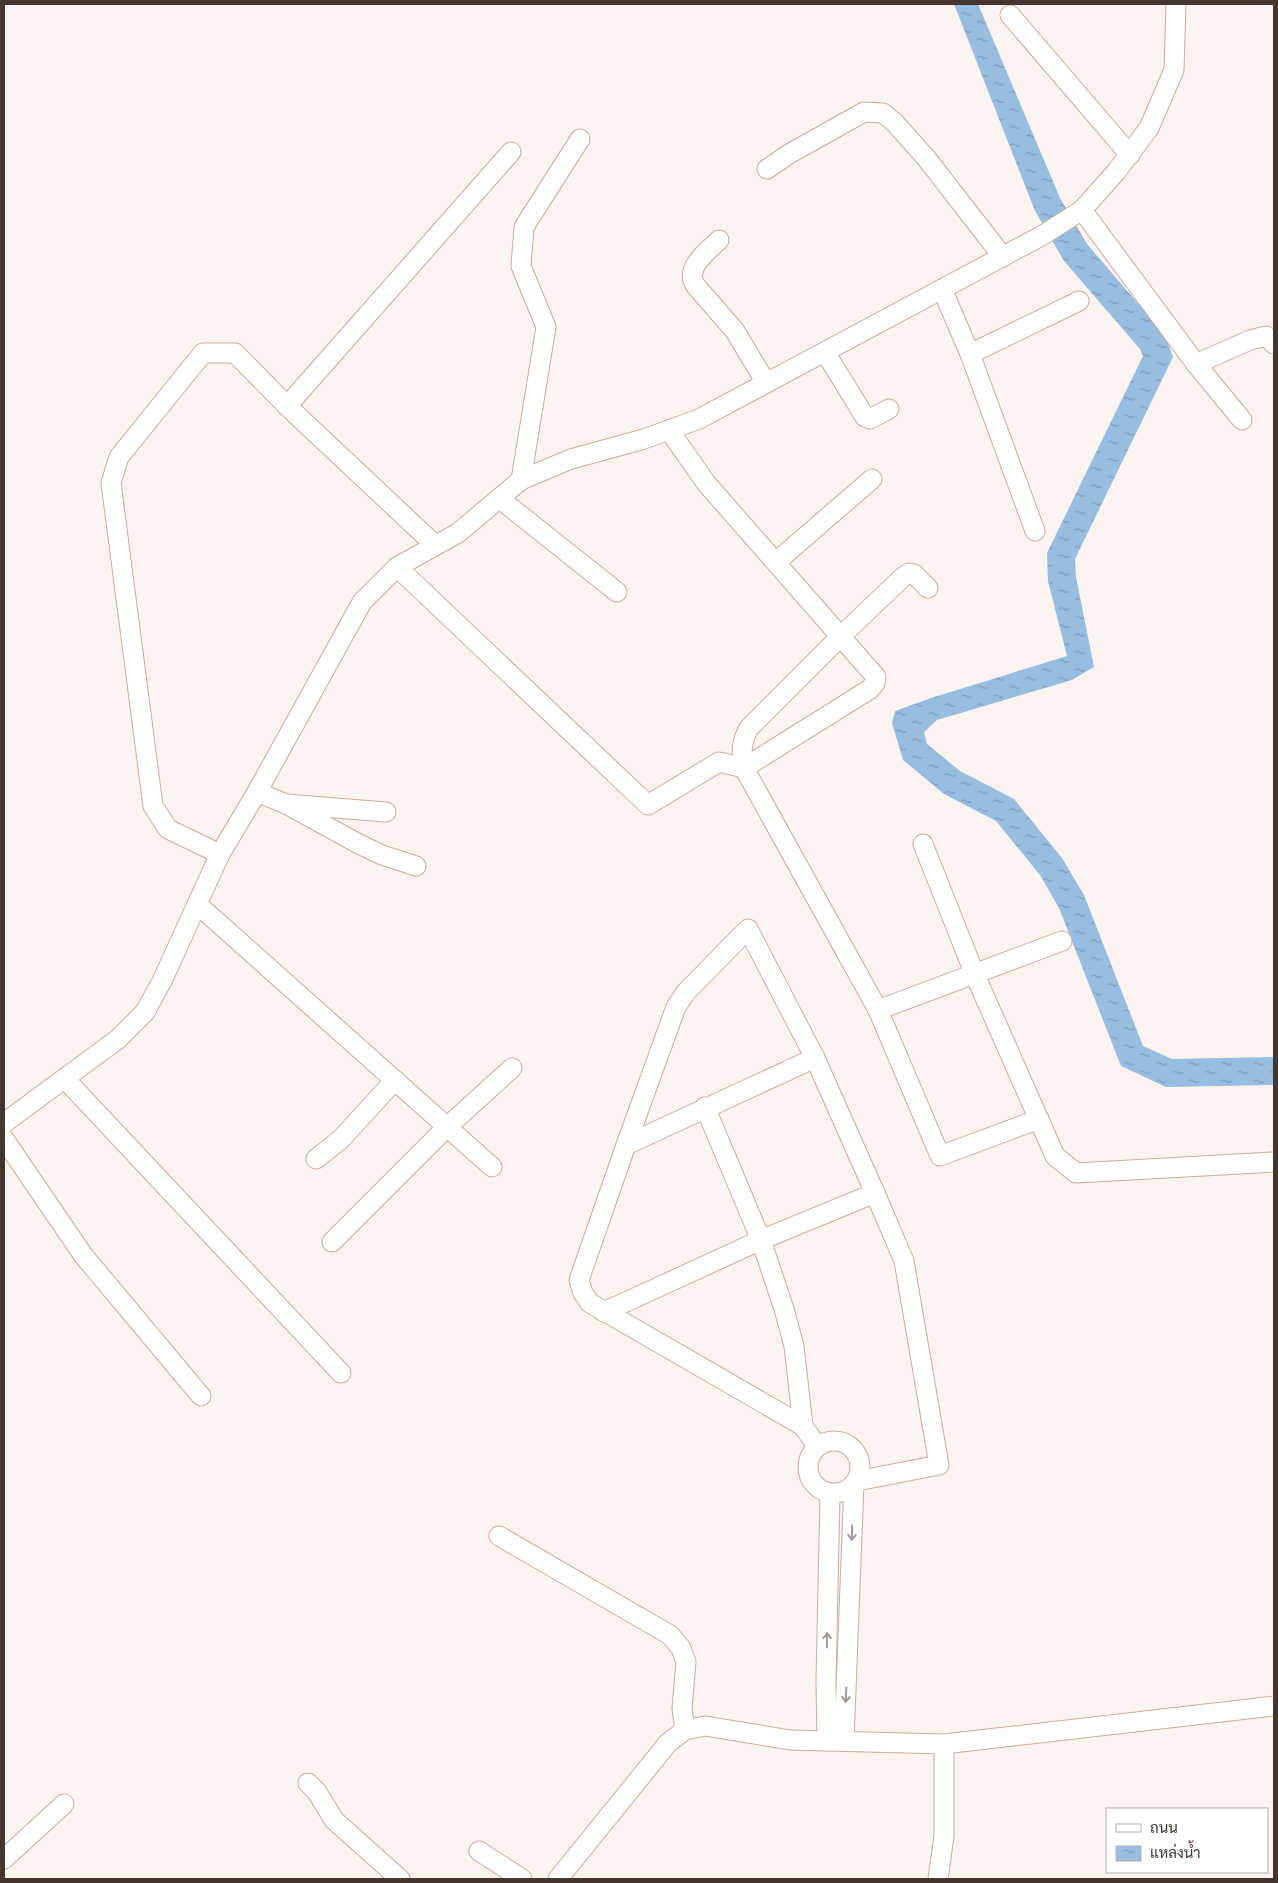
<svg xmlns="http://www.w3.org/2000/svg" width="1278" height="1883" viewBox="0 0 1278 1883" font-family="'Fira Sans Condensed',Sarabun,sans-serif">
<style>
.water{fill:url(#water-ripples)}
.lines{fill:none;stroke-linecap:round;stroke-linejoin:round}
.minor-casing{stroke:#ceab9a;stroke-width:21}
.minor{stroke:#fff;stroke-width:19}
.oneway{stroke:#a29a97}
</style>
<defs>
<pattern id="water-ripples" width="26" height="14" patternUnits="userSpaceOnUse" patternTransform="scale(1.25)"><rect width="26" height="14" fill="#97bde1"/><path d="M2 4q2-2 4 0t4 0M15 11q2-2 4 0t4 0" fill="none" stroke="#7d9ab7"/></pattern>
</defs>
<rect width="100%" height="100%" fill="#faf3ef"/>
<!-- water -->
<polygon class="water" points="954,4 978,4 1060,198 1087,244 1165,335 1173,357 1075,559 1076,577 1094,667 1072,680 937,720 924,732 927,744 960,771 1014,799 1062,858 1084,895 1143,1046 1172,1059 1274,1057 1274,1085 1166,1087 1121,1066 1059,908 1040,875 996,821 944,794 903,760 892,723 895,711 931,698 1067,656 1048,581 1047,553 1143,356 1140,349 1064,261 1035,211"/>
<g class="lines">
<defs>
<g id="minor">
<polyline points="1010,15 1130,155"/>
<polyline points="767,169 789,154 864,112 883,113 895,123 927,159 1003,257"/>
<polyline points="1082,210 1196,364 1242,420"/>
<path d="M719 240C707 252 685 267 695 285L735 331 766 383"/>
<polyline points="942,289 970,354 1035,531"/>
<polyline points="825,352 865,417 870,419 889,409"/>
<polyline points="970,354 1079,301"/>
<polyline points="1196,364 1250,340 1266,336 1274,344"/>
<polyline points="287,406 511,152"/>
<path d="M669 430 706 483 876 677 875 683 870 689 744 768C741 752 741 742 749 728L841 636 903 577 909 573 914 574 928 588"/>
<polyline points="521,480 546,327 521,266 524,227 580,139"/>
<polyline points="500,499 617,592"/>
<polyline points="776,562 872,479"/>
<polyline points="397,567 648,805 719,762 744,768 878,1010 940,1156 1039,1119"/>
<polyline points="257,792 286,804 386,812"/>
<polyline points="286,804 357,843 382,855 416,866"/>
<polyline points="923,844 975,975 1055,1156 1076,1173 1274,1162"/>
<polyline points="220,854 168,829 153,806 111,483 119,457 203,353 235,353 287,406 435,545"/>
<polyline points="197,904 492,1167"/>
<polyline points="878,1010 1062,941"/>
<polyline points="65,1079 341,1373"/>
<polyline points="705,1107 761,1240 784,1309 794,1346 803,1426 817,1446"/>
<polyline points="4,1123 118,1039 145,1012 162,981 220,854 257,792 362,602 397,567 458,533 521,480 571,459 644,439 699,419 1043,235 1082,210 1116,172 1149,128 1174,70 1176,4"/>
<polyline points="4,1139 83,1255 201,1396"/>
<polyline points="626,1145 815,1058"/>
<polyline points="316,1159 341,1139 395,1080"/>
<polyline points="332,1242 447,1127 512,1068"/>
<polyline points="604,1312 761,1240 875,1193"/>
<polyline points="803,1426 590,1303 583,1293 579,1280 626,1145 676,1007 686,992 748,929 815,1058 875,1193 904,1261 939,1465 857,1481"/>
<circle cx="834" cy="1467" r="26"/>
<polyline points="499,1536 670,1635 681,1648 686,1662 682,1708 685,1730"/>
<polyline points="827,1741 826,1681 830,1493"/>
<polyline points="844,1741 854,1484"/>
<polyline points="308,1783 317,1792 334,1820 400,1879"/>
<polyline points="479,1851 522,1879"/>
<polyline points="4,1859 64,1804"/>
<polyline points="558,1879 668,1743 685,1730 705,1726 790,1740 944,1744 1274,1706"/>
<polyline points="938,1879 944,1836 944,1744"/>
</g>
</defs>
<!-- minor casing -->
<use href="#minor" class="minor-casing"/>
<!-- minor -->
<use href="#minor" class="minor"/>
</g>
<!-- one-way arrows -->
<defs><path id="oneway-shaft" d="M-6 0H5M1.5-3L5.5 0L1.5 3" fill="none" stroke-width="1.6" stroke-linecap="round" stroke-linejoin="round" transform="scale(1.25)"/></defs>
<g class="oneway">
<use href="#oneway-shaft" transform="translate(852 1533) rotate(92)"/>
<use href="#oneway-shaft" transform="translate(827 1640) rotate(-89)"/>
<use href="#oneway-shaft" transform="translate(846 1695) rotate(92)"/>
</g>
<!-- border -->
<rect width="1278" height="1883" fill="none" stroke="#44362f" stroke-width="10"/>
<!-- legend -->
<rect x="1106" y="1808" width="162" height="65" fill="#ffffff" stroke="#b4afac"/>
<rect x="1116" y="1824" width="25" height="8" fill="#ffffff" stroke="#b4afac"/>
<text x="1150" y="1833" font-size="15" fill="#44362f">ถนน</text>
<rect x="1116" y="1846" width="25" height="15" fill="url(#water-ripples)" stroke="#b4afac"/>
<text x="1150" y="1858" font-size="15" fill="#44362f">แหล่งน้ำ</text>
</svg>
